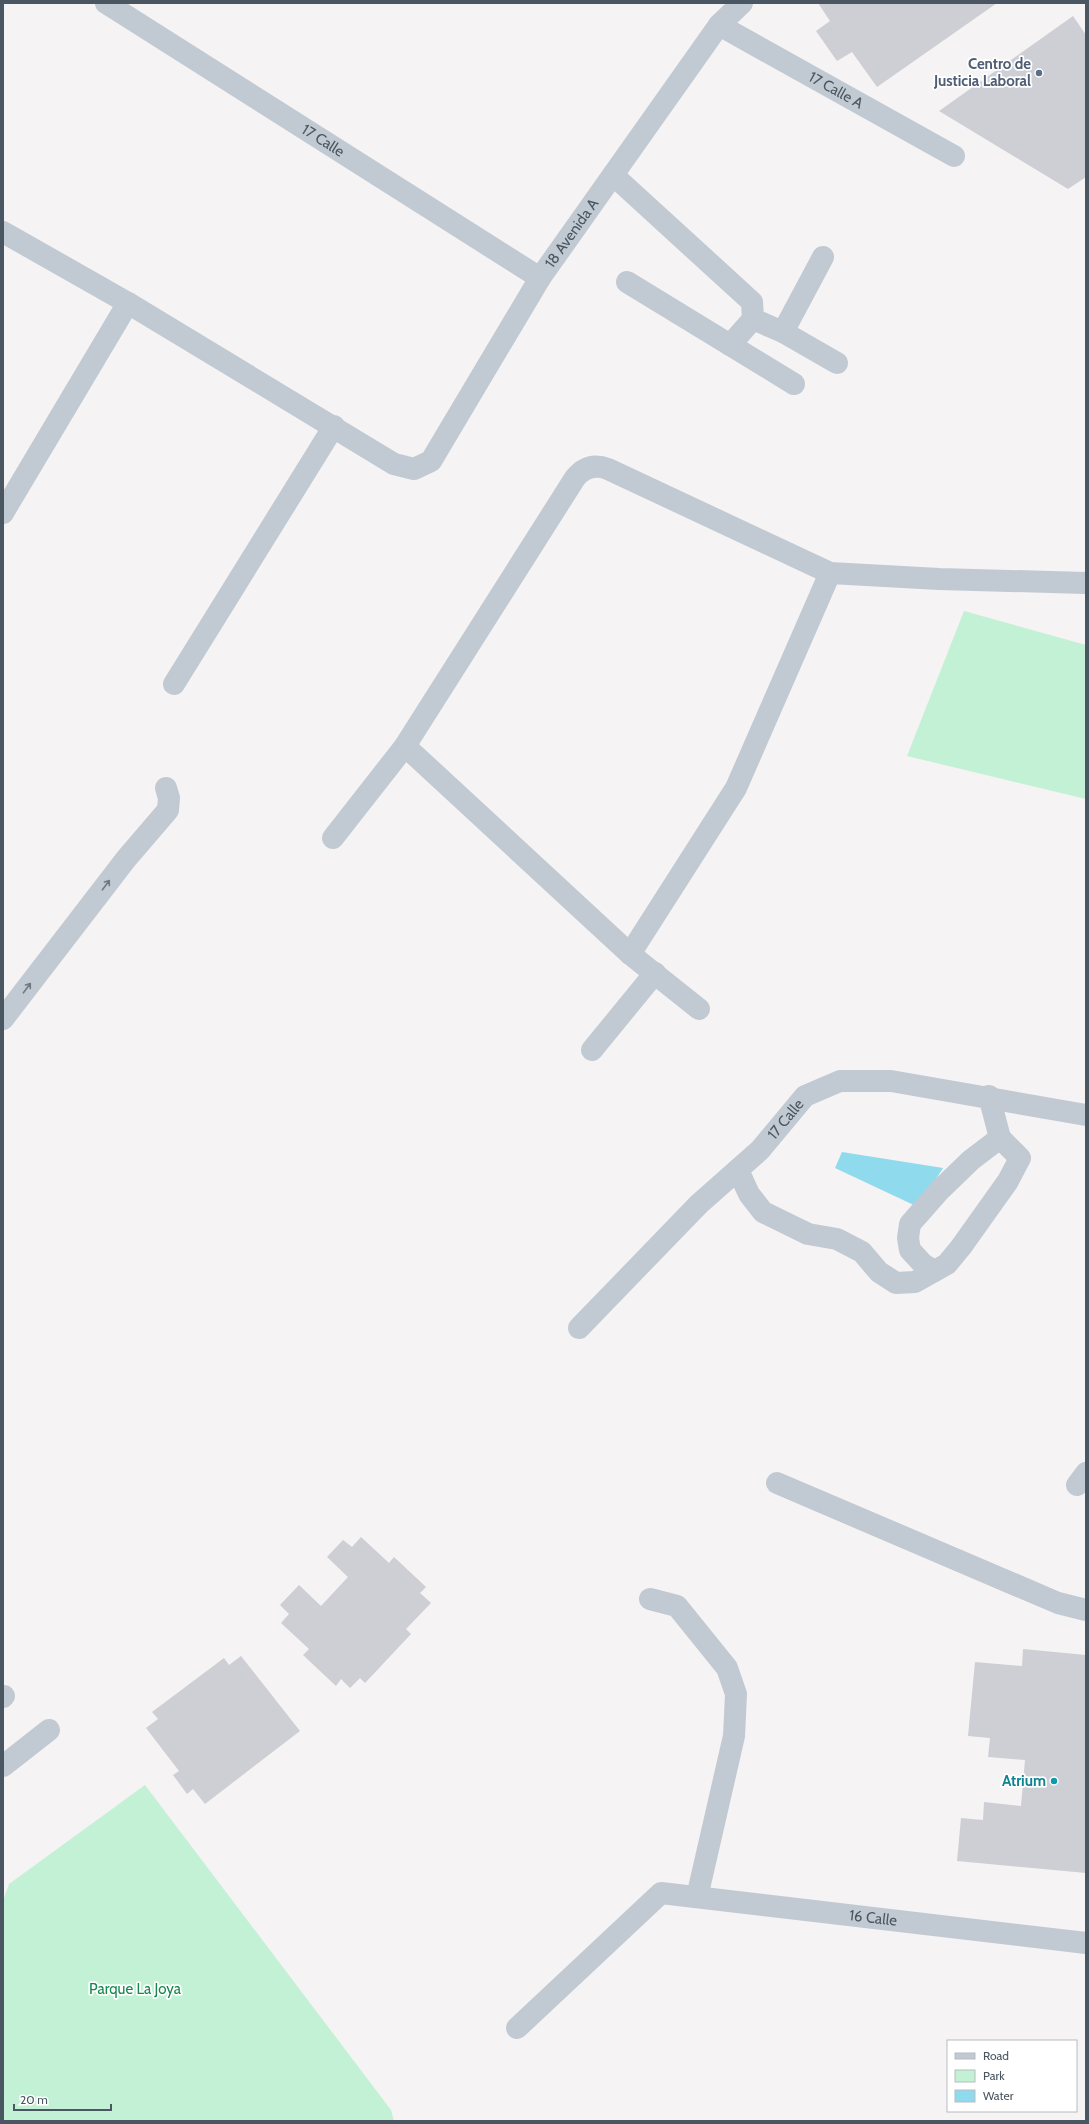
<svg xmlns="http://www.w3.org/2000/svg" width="1089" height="2124" viewBox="0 0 1089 2124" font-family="Cabin,sans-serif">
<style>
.green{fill:#c3f1d5}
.water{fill:#90daee}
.building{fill:#cdcfd5}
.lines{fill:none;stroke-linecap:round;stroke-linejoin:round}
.minor{stroke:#c1cad2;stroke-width:22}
.oneway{stroke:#6e7983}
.service-dot{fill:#5c6f8a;stroke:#fff;stroke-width:1.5}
.culture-dot{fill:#0f9aa8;stroke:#fff;stroke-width:1.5}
.labels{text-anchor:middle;stroke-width:3.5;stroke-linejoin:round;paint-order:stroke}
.service-label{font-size:15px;font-weight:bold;fill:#4e5e75;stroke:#fff;text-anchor:end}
.street-label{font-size:15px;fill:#4a5661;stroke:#fff}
.culture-label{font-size:15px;font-weight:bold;fill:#0d838f;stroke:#fff;text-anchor:end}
.park-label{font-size:15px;fill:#17864f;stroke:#fff}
</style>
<rect width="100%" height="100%" fill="#f5f3f3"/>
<!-- green -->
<g class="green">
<polygon points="964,611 1086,645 1086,799 907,756"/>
<polygon points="145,1785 391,2110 394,2121 3,2121 3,1901 9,1884"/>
</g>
<!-- water -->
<polygon class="water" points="842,1152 943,1168 918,1207 835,1168"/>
<!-- building -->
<g class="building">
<polygon points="818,3 997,3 877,87 852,52 837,61 816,31 830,21"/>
<polygon points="1073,16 1086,35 1086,177 1068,189 939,111"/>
<polygon points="361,1537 389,1563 394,1557 426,1587 420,1593 431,1603 406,1629 411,1634 365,1683 360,1678 350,1688 341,1679 336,1686 303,1655 309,1649 281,1623 289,1614 280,1605 299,1585 321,1606 348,1577 327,1557 343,1540 352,1547"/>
<polygon points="1023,1649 1086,1655 1086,1873 957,1861 961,1818 983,1820 984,1802 1021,1806 1025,1760 988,1757 990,1738 968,1736 975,1662 1022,1666"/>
<polygon points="241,1656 300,1731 205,1804 193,1789 187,1794 173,1775 179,1771 146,1728 158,1719 152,1712 224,1658 229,1665"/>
</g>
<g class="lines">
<!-- minor -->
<g class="minor">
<path id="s1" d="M106 3 540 278"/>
<path id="s2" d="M719 25 954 156"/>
<polyline points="613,175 752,302 753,319 730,345"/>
<path id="s3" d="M3 232 128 303 394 464 414 469 431 461 540 278 719 25 742 3"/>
<polyline points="627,282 794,384"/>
<polyline points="753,319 783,332 837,363"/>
<polyline points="783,332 823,257"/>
<polyline points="3,513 128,303"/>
<polyline points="174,684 334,426"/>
<polyline points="405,746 630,954 699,1009"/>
<path d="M333 838 405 746 575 478C584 467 595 464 608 469L830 573 939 579 1086 583"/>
<polyline points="630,954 736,788 830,573"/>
<polyline points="3,1019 126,859 168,810 169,798 166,788"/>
<polyline points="592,1050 655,973"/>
<polyline points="738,1170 749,1194 763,1212 808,1234 837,1239 862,1252 879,1272 896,1283 915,1282 947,1264 961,1247 1008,1181 1020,1158 1000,1138 989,1096"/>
<polyline points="934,1271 923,1264 910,1250 908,1238 910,1224 940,1190 971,1160 1000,1138"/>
<path id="s4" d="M579 1328 699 1204 760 1150 805 1096 840 1081H891L1086 1115"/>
<polyline points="777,1483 1058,1603 1086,1610"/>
<polyline points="1077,1485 1086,1473"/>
<polyline points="650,1599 677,1606 727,1668 736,1694 734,1736 697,1897"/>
<polyline points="3,1697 4,1696"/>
<polyline points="3,1766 49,1730"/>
<path id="s5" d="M517 2028 661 1893 1086 1943"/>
</g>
</g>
<!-- one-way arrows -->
<defs><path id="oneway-shaft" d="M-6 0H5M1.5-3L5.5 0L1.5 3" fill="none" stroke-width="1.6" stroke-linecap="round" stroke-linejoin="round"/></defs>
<g class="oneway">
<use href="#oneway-shaft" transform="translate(106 885) rotate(-53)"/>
<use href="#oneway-shaft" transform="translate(27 988) rotate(-53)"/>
</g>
<!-- markers -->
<circle class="service-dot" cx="1039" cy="73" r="4"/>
<circle class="culture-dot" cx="1054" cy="1781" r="4"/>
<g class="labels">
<!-- service labels -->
<g class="service-label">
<text x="1031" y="69">Centro de<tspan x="1031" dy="17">Justicia Laboral</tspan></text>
</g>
<!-- street labels -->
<g class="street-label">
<text dy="5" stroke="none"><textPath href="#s2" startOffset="134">17 Calle A</textPath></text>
<text dy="5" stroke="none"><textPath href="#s1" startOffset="257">17 Calle</textPath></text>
<text dy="5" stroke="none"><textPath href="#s3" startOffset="762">18 Avenida A</textPath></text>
<text dy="5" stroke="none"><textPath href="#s4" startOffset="294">17 Calle</textPath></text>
<text dy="5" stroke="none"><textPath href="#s5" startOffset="411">16 Calle</textPath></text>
</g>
<!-- culture labels -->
<g class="culture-label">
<text x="1046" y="1786">Atrium</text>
</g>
<!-- park labels -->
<g class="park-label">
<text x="135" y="1994">Parque La Joya</text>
</g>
</g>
<!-- border -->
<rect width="1089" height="2124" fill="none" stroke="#4a5661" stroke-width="8"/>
<!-- legend -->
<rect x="947" y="2040" width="130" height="72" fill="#ffffff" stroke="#b7bbc0"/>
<rect x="955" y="2053" width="20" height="6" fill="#c1cad2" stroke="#b7bbc0"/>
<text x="983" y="2060" font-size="12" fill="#4a5661">Road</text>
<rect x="955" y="2070" width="20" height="12" fill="#c3f1d5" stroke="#b7bbc0"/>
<text x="983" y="2080" font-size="12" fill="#4a5661">Park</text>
<rect x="955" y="2090" width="20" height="12" fill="#90daee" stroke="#b7bbc0"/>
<text x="983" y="2100" font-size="12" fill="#4a5661">Water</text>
<!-- scale -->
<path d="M14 2104v6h97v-6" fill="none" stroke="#4a5661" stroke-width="2"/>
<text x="20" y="2104" font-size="12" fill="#4a5661" stroke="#ffffff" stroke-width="3" paint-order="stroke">20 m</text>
</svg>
